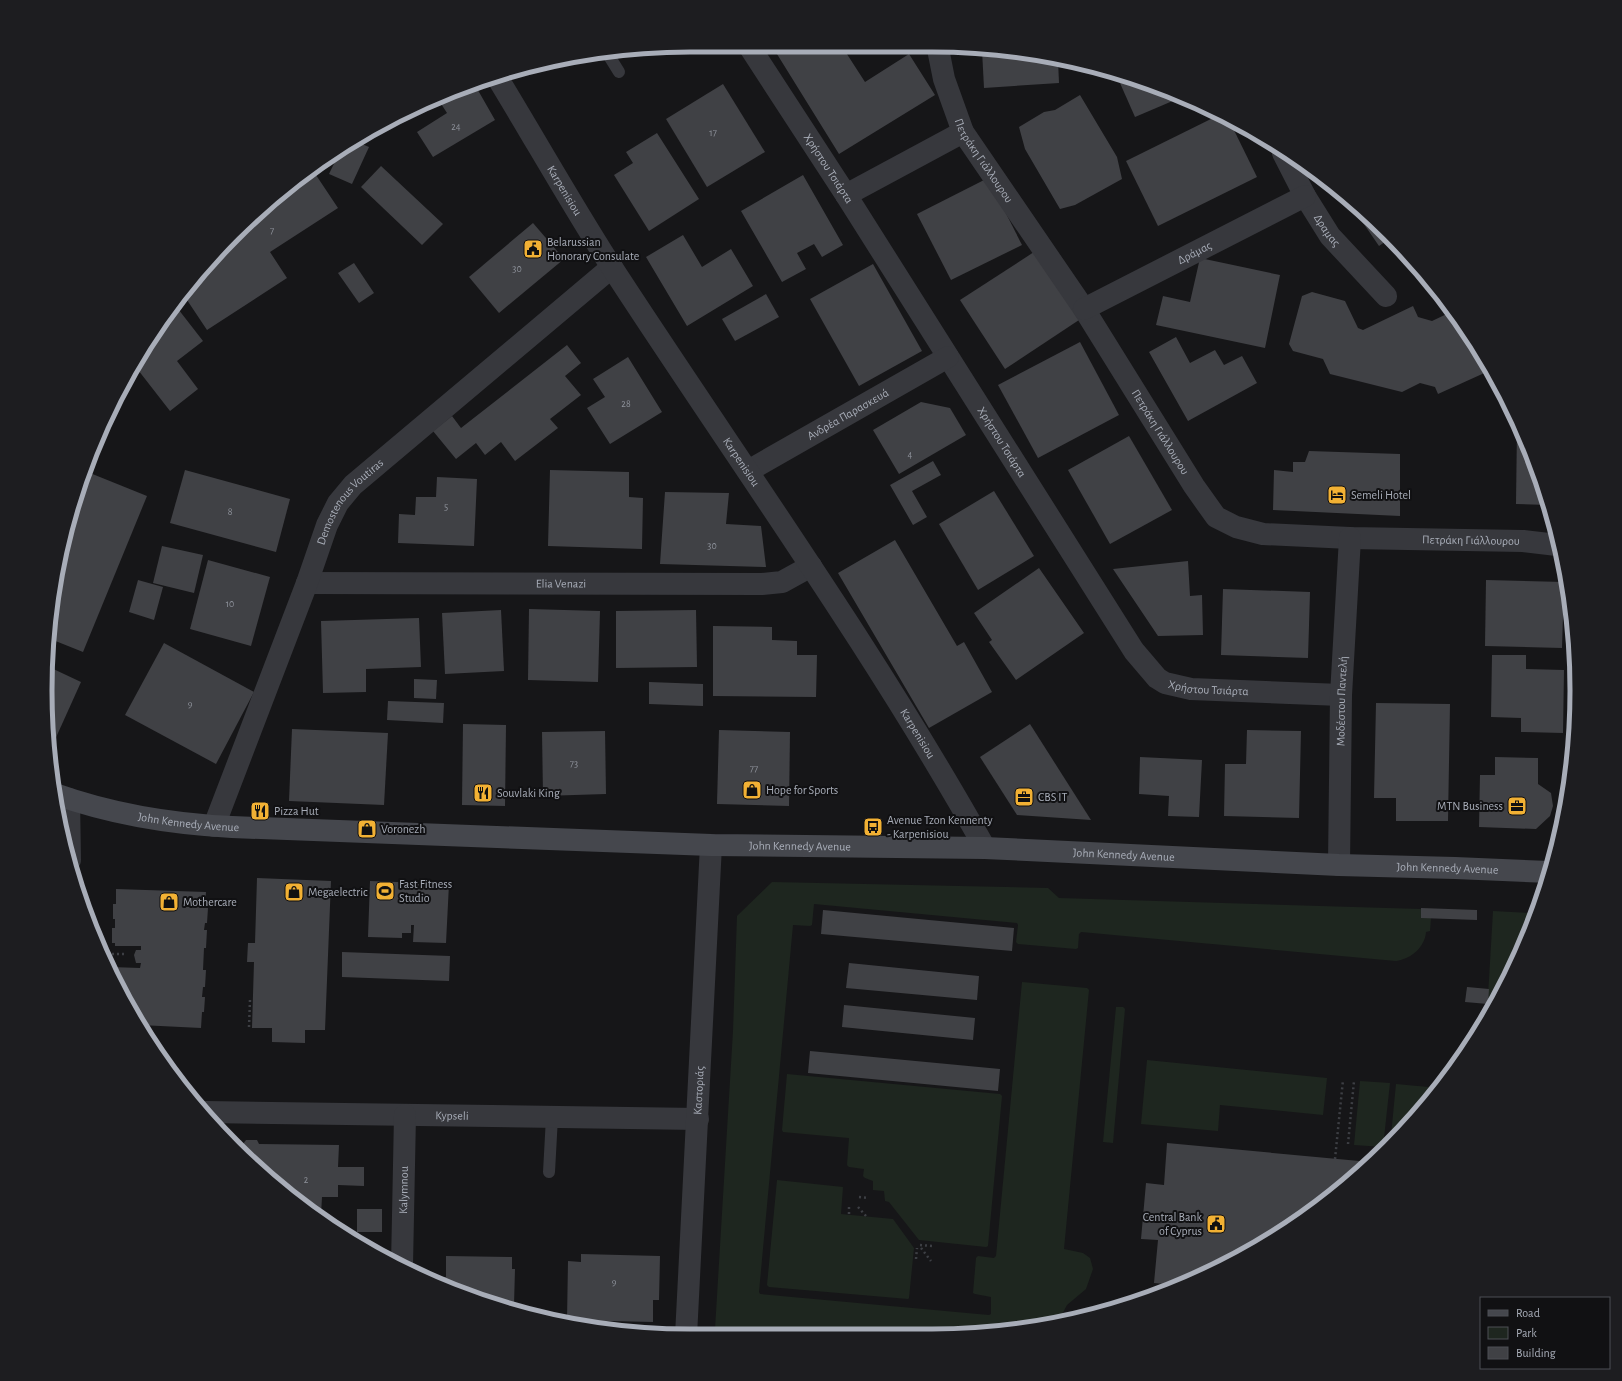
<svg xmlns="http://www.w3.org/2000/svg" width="1622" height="1381" viewBox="0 0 1622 1381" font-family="'Alegreya Sans',sans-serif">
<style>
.green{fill:#1e261f}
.building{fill:#404145}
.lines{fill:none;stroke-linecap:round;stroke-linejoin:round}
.path{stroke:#3d3f44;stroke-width:2.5;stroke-dasharray:2 3;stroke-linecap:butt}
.service{stroke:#37383d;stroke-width:12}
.minor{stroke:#37383d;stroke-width:22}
.tertiary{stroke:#37383d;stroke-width:22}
.secondary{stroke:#45474d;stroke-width:22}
.labels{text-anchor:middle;stroke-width:4;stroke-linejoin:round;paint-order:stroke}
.number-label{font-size:10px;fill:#8e929b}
.street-label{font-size:12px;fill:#a8adb8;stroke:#111113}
.poi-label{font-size:12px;fill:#a8adb8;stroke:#111113;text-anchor:start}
.rim{fill:none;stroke:#a8adb8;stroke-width:5}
</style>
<rect width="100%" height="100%" fill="#161618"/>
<!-- green -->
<g class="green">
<path d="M772 882 1048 888 1059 898 1421 909V918H1431L1430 931 1426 932C1425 947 1411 959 1396 961L1081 932 1079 934 1078 948 1076 949 1018 944 1016 942 1018 925 1017 923 814 904 812 925 810 926 793 925 759 1292 760 1294 989 1315 991 1314V1297L975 1294 973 1293 976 1258 978 1256 994 1258 996 1256 1022 982 1087 988 1089 990 1064 1249 1083 1253 1090 1258 1093 1269 1086 1289 1067 1305 1057 1324 974 1335 721 1336 715 1329 733 1031 737 916Z"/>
<polygon points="1493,911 1531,913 1530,923 1511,976 1487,1013"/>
<polygon points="1116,1007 1123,1007 1125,1009 1113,1143 1103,1142"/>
<polygon points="1147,1060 1327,1078 1323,1115 1220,1105 1218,1131 1141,1124"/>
<polygon points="787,1074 1000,1094 1002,1096 988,1246 986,1247 919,1240 889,1202 885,1201 884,1191 873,1190 873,1181 865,1178 863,1176 864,1169 849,1167 847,1165 849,1138 783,1132 782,1130"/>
<polygon points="1360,1081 1390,1083 1383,1147 1354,1145"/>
<polygon points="1396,1084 1439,1088 1395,1136 1391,1135"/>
<polygon points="777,1180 843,1187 841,1214 893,1219 914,1248 909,1298 908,1299 769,1287 767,1285"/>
</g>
<!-- building -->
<g class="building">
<polygon points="772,46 843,48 865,82 909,54 935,95 839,154"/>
<polygon points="982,50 1016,50 1058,60 1059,83 984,88"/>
<polygon points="1116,74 1139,79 1182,97 1135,117"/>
<polygon points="723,84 765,152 707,187 666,119"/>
<polygon points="475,85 495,120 433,157 417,132 447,113 438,99"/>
<polygon points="1080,95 1117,157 1122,179 1075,205 1060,209 1025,149 1019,127 1044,112 1055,110"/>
<polygon points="1221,114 1228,118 1257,177 1158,226 1126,161"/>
<polygon points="657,133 699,199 649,231 614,175 633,163 626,152"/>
<polygon points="355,141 369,147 352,184 329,174 341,149"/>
<polygon points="381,166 443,224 422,245 361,187"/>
<polygon points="312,169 338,208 270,252 287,278 207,330 183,294 205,265 265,205"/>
<polygon points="803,175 843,245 822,257 814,244 797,253 806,269 782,282 741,211"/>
<polygon points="988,178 1022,245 951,280 917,214"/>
<polygon points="1348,201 1389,239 1379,246"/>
<polygon points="533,223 564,259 499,313 469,277"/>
<polygon points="683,235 702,267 731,249 753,286 687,326 646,257"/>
<polygon points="1034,252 1079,320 1005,369 960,300"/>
<polygon points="1200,258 1280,275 1265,348 1156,325 1163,296 1190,302"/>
<polygon points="354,263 374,293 359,303 338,273"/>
<polygon points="873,264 922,351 859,386 810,299"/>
<polygon points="1312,292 1345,301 1358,328 1363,330 1413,306 1418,317 1432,321 1451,312 1491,370 1438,394 1435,387 1420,383 1402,392 1330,374 1323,359 1293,351 1289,344 1302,296"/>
<polygon points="766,294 779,317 735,341 722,319"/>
<polygon points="175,305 203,341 177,361 198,389 170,411 135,366 154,332"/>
<polygon points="1176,337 1190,363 1215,350 1224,365 1242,356 1257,383 1188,421 1149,352"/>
<polygon points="1080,342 1119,415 1038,458 998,385"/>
<polygon points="567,345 581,363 565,376 581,395 550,419 558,428 515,461 501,442 485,455 476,443 456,459 433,431 452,416 461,428"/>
<polygon points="628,357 662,412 610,444 587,408 605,397 593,379"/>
<polygon points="921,402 950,408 966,435 899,474 873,430"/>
<polygon points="1517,427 1543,483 1548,505 1516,504"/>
<polygon points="1129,436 1172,510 1110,544 1068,470"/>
<polygon points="1309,451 1400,454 1400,516 1273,510 1274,470 1293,472 1293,462 1305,462"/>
<polygon points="933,461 941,475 912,491 927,517 913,525 890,485"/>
<polygon points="185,470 290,499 276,552 170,523"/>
<polygon points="550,470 629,472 629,497 643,498 642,549 548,546"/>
<polygon points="85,471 147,496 83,652 48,638 51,606 67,524"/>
<polygon points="437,477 477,479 474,546 398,543 399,514 415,515 416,497 436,497"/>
<polygon points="994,491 1034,556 978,590 939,524"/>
<polygon points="665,492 729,493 726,524 761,526 766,567 660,564"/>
<polygon points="895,540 957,646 964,642 992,692 929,728 838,573"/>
<polygon points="162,546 203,555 194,593 153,583"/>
<polygon points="208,560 270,577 251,646 190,629"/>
<polygon points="1188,561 1190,596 1202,595 1203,635 1158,636 1113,569"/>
<polygon points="1039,568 1084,633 1016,680 989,642 992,640 974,613"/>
<polygon points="138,580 163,587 154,620 129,612"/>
<polygon points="1486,580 1564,582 1562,648 1485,646"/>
<polygon points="1223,589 1310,592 1308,658 1221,655"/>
<polygon points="529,609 600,611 598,682 528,680"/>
<polygon points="501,610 504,671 445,674 442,613"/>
<polygon points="696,610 697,667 616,668 616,611"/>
<polygon points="419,618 421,667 366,669 366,692 323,693 321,621"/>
<polygon points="713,626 772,627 772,640 797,641 797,655 817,655 816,697 713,696"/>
<polygon points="164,643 254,692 216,764 125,715"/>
<polygon points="1492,655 1526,655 1526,669 1564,670 1563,733 1521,732 1521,718 1491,717"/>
<polygon points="47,666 81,682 49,753 45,690"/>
<polygon points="414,679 437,680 436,699 414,698"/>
<polygon points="649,682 703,684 703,706 649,704"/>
<polygon points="388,701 444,703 443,723 387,720"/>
<polygon points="1376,703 1450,704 1448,821 1396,821 1396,798 1374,798"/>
<polygon points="463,724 506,725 505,806 462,805"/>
<polygon points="1030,724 1091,820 1017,815 980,757"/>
<polygon points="292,729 388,733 384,805 289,801"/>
<polygon points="719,730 790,732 789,806 717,804"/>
<polygon points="1247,730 1301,731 1299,818 1224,816 1225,764 1246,764"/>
<polygon points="605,731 606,794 543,796 542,732"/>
<polygon points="1140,757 1202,760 1199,817 1168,816 1169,796 1139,794"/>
<polygon points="1495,757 1538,758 1538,784 1551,793 1553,806 1550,816 1536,829 1479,827 1480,775 1495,775"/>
<polygon points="257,878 331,881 325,1030 305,1030 305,1043 272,1042 272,1028 252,1028 254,962 247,962 248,943 255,943"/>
<polygon points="370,881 449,884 446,943 413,942 414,925 411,925 411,933 402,933 402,938 368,937"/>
<polygon points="116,889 206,892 205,907 208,908 207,923 205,923 204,930 207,930 206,948 204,948 203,970 206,970 205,987 203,987 202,997 205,997 204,1012 202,1012 201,1028 140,1025 111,975 111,967 140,968 141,963 136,963 134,955 136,950 141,950 141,946 115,946 115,943 112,943 112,928 115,928 115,919 113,919 113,904 116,904"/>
<polygon points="1421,908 1477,910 1477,920 1421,918"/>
<polygon points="823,910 1014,928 1012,951 821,934"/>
<polygon points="342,952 450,956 449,981 342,977"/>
<polygon points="849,963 979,976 977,1000 846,988"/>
<polygon points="1467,987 1489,989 1488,1004 1465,1002"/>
<polygon points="844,1005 975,1018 973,1040 842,1027"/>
<polygon points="810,1051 1000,1069 998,1091 808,1073"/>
<polygon points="228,1140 241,1140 243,1144 246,1140 257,1140 259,1144 339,1145 338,1167 364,1167 364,1186 338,1185 338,1197 322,1197 321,1215 317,1215 234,1147"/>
<polygon points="1167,1143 1370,1162 1357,1176 1254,1249 1176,1285 1154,1283 1158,1240 1141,1239 1146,1183 1164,1185"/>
<rect x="357" y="1209" width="25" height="23"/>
<polygon points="581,1254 660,1256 659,1300 653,1300 653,1322 567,1320 568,1261 581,1262"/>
<polygon points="446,1256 512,1257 512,1269 515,1269 514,1305 509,1304 509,1307 443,1287 444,1277 446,1277"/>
</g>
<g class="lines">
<!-- path -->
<g class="path">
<polyline points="102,954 126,954"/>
<polyline points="249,1027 250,1000"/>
<polyline points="1348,1144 1354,1081"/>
<polyline points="1335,1159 1343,1080"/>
<polyline points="859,1197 868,1198"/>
<polyline points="858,1207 866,1216"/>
<polyline points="849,1214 849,1206"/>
<polyline points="920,1245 933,1246"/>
<polyline points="921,1248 931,1261"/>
<polyline points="916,1259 917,1248"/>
</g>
<!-- service -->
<g class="service">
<polyline points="606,51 619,72"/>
<polyline points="549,1172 552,1117"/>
</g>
<!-- minor -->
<g class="minor">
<path id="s1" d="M749 46 846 195 1134 651 1157 678 1165 683 1191 689 1341 695"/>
<path id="s2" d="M938 49 944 79 963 132 1084 309 1194 486 1216 517 1236 527 1263 534 1350 538 1523 541 1557 545"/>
<path id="s3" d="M1283 153 1305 196 1330 236 1386 296"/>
<polyline points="846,195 963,132"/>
<path id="s4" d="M1084 309 1305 196"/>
<path id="s5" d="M748 471 948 357"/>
<path id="s6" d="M307 583 762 584 782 582 811 566"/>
<path id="s7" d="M214 826 307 583 327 525 338 503 353 485 612 267"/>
<path id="s8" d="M1339 865 1341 695 1350 538"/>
<path id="s9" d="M205 1112 698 1119"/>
<path id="s10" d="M402 1265 405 1115"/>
<path id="s11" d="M686 1336 711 845"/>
</g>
<!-- tertiary -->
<g class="tertiary">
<path id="s12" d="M497 77C536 141 573 207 613 269 738 461 873 648 985 848"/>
<polyline points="69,799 70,860"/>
</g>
<!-- secondary -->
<path class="secondary" id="s13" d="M55 794C111 814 172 824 232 827L711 845 985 848 1339 865 1455 868 1549 872"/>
</g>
<!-- icons -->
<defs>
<symbol id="civic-square" viewBox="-11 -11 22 22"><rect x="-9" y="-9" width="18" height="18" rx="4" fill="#f2b134" stroke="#111113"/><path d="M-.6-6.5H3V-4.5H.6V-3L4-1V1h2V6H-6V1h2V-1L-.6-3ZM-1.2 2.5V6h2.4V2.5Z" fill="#111"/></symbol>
<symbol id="hotel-square" viewBox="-11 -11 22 22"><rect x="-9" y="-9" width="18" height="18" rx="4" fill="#f2b134" stroke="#111113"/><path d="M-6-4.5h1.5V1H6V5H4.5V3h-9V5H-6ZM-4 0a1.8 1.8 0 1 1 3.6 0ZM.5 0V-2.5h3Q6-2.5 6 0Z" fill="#111"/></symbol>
<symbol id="shop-square" viewBox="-11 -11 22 22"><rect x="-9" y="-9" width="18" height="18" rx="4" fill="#f2b134" stroke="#111113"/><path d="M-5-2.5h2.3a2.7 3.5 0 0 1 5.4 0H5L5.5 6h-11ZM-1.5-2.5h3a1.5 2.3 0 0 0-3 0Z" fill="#111"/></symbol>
<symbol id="restaurant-square" viewBox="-11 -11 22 22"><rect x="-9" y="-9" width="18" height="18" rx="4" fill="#f2b134" stroke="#111113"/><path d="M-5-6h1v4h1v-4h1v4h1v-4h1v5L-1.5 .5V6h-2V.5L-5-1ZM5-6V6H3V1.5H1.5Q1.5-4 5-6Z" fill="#111"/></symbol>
<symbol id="office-square" viewBox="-11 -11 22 22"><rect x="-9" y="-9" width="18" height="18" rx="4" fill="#f2b134" stroke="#111113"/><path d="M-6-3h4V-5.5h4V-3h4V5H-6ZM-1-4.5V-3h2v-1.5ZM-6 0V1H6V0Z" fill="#111"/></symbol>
<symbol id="bus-square" viewBox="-11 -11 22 22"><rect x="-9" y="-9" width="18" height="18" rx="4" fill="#f2b134" stroke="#111113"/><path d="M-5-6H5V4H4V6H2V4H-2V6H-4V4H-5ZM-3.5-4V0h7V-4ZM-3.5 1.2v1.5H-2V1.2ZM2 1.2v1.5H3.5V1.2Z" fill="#111"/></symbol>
<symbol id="stadium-square" viewBox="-11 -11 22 22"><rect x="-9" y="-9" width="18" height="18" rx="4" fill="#f2b134" stroke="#111113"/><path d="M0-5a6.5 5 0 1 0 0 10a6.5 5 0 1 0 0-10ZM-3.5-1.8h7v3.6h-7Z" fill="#111"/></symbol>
</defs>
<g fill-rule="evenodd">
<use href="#civic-square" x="522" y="238" width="22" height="22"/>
<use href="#hotel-square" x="1326" y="484" width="22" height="22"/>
<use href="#shop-square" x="741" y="779" width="22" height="22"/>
<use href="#restaurant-square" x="472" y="782" width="22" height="22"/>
<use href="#office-square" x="1013" y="786" width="22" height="22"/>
<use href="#office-square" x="1506" y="795" width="22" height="22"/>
<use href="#restaurant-square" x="249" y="800" width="22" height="22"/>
<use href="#bus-square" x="862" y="816" width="22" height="22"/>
<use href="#shop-square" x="356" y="818" width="22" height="22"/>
<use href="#stadium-square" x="374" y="880" width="22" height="22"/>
<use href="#shop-square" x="283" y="881" width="22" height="22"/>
<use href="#shop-square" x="158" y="891" width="22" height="22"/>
<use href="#civic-square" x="1205" y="1213" width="22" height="22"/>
</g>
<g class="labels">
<!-- number labels -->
<g class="number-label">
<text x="456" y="130">24</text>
<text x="713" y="136">17</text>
<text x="272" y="234">7</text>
<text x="517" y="272">30</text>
<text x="626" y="407">28</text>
<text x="910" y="458">4</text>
<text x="446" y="510">5</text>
<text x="230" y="515">8</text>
<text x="712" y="549">30</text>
<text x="230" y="607">10</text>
<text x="190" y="707">9</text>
<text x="574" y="767">73</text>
<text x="754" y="772">77</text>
<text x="306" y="1183">2</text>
<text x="614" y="1285">9</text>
</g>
<!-- street labels -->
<g class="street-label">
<text dy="4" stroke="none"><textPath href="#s2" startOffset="122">Πετράκη Γιάλλουρου</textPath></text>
<text dy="4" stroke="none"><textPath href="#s1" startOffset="146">Χρήστου Τσιάρτα</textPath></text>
<text dy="4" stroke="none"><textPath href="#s12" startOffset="132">Karpenisiou</textPath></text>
<text dy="4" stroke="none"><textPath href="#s3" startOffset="89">Δραμας</textPath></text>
<text dy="4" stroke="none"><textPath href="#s4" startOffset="124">Δράμας</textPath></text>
<text dy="4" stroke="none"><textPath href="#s5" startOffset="115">Ανδρέα Παρασκευά</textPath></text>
<text dy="4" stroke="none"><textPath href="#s2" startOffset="446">Πετράκη Γιάλλουρου</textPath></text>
<text dy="4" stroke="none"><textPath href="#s1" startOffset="470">Χρήστου Τσιάρτα</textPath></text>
<text dy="4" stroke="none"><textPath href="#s12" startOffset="456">Karpenisiou</textPath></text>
<text dy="4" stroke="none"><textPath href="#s7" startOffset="354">Demostenous Voutiras</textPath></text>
<text dy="4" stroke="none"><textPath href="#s2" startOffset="806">Πετράκη Γιάλλουρου</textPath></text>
<text dy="4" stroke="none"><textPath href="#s6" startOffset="254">Elia Venazi</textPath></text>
<text dy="4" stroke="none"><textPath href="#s1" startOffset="806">Χρήστου Τσιάρτα</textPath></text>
<text dy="4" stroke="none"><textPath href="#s8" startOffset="164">Μοδέστου Παντελή</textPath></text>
<text dy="4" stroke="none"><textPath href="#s12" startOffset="780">Karpenisiou</textPath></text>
<text dy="4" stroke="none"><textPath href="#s13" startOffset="137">John Kennedy Avenue</textPath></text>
<text dy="4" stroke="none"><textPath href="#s13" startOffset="749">John Kennedy Avenue</textPath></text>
<text dy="4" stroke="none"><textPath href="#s13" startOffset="1073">John Kennedy Avenue</textPath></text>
<text dy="4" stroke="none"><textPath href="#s13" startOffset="1397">John Kennedy Avenue</textPath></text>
<text dy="4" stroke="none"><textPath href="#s11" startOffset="246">Καστοριάς</textPath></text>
<text dy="4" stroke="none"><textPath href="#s9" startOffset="247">Kypseli</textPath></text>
<text dy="4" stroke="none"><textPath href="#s10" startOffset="75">Kalymnou</textPath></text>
</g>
<!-- poi labels -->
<g class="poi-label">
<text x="547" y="246">Belarussian<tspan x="547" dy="14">Honorary Consulate</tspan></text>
<text x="1351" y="499">Semeli Hotel</text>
<text x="766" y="794">Hope for Sports</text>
<text x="497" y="797">Souvlaki King</text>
<text x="1038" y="801">CBS IT</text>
<text x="1503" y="810" text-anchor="end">MTN Business</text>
<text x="274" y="815">Pizza Hut</text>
<text x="887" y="824">Avenue Tzon Kennenty<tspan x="887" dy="14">- Karpenisiou</tspan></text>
<text x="381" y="833">Voronezh</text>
<text x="399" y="888">Fast Fitness<tspan x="399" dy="14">Studio</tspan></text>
<text x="308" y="896">Megaelectric</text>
<text x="183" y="906">Mothercare</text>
<text x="1202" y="1221" text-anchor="end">Central Bank<tspan x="1202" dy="14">of Cyprus</tspan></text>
</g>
</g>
<!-- crop -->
<path d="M0 0H1622V1381H0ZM690 52H932A638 638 0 0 1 1570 690V691A638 638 0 0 1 932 1329H690A638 638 0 0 1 52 691V690A638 638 0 0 1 690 52Z" fill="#1d1d20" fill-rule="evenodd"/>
<path class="rim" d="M690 52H932A638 638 0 0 1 1570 690V691A638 638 0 0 1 932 1329H690A638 638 0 0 1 52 691V690A638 638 0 0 1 690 52Z"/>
<!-- legend -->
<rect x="1480" y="1297" width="130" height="72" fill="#111113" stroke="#4d4f55"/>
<rect x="1488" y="1310" width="20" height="6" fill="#45474d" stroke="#4d4f55"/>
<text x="1516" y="1317" font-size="12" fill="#a8adb8">Road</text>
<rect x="1488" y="1327" width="20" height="12" fill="#1e261f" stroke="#4d4f55"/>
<text x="1516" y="1337" font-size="12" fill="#a8adb8">Park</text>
<rect x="1488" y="1347" width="20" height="12" fill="#404145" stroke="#4d4f55"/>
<text x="1516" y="1357" font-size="12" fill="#a8adb8">Building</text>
</svg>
